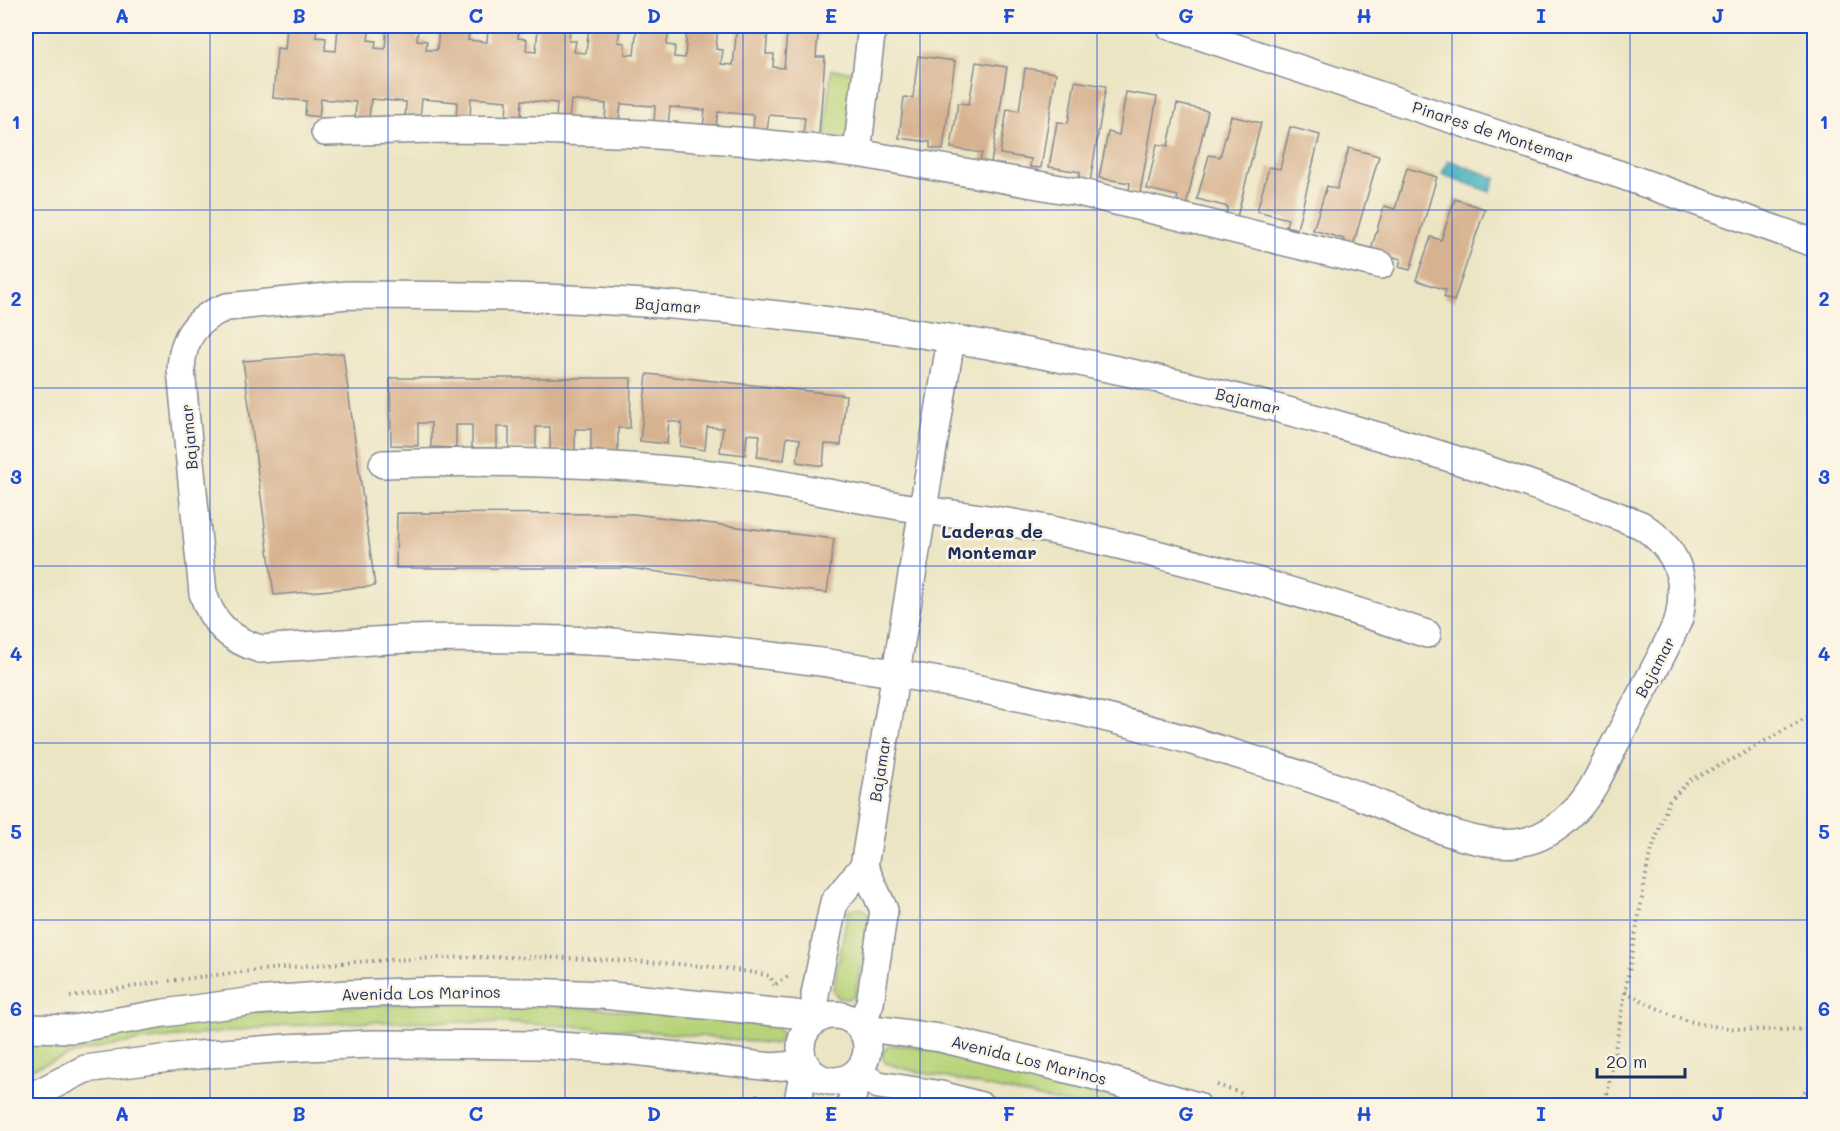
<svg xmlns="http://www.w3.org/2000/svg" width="1840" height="1131" viewBox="0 0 1840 1131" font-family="Mali,sans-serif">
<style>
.green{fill:#b7d379;stroke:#69816c;stroke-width:1.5}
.water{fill:#44b1c0;stroke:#30708f;stroke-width:1.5}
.building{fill:#d7b290}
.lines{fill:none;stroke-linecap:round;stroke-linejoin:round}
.minor-casing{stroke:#848a91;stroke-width:30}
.path{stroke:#848a91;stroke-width:4;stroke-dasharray:1.5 4.5;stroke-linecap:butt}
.minor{stroke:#fff;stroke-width:27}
.grid{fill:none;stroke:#1d4ed8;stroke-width:1.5;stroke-opacity:0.55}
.labels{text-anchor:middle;stroke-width:5;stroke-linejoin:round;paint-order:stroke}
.street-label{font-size:16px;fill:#1b2f5e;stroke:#fcf5e5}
.neighbourhood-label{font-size:18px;font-weight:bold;fill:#1b2f5e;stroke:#fcf5e5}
.neatline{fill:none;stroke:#1d4ed8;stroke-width:2}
.grid-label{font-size:20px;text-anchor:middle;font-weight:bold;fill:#1d4ed8}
</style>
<rect width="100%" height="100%" fill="#fcf5e5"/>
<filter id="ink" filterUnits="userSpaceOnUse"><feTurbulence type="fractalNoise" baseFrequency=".0167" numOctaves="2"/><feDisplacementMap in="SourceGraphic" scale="12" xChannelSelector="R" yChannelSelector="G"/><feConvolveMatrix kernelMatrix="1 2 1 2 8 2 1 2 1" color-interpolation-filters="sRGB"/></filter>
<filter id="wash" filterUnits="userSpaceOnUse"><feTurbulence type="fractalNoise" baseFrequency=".008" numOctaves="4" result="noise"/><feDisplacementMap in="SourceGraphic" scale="24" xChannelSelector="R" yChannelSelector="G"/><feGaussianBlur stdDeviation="1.35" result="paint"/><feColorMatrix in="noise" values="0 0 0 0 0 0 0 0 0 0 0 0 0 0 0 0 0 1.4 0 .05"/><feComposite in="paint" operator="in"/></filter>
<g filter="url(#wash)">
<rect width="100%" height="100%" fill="#ece5c4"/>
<!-- green -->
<g class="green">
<polygon points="831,70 859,72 846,142 825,141"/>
<polygon points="855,908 864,909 869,916 855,996 847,999 839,998 833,991 848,911"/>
<path d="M451 1002 564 1005 776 1025 783 1036 776 1044C585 1023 393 1011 202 1034 164 1039 123 1041 85 1051 65 1055 45 1065 26 1071V1034L253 1011Z"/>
<polygon points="889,1045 915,1046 1029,1072 1140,1105 1073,1105 910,1070 885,1063 882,1054"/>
</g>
<!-- water -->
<polygon class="water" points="1448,160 1496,178 1490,192 1442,174"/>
<g id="blocks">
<!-- building -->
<g class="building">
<polygon points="287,26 317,26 316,37 326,38 325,50 336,51 338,26 370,26 368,40 376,41 375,48 385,49 387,26 418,26 417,40 427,41 426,50 437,50 439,26 470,26 468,40 487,42 488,26 519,26 518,38 527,39 526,51 536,52 538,26 570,26 569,41 576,41 574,52 586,53 589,26 620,26 618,42 625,43 625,54 634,55 637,26 669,26 667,45 675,46 674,57 685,58 687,26 718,26 716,49 723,50 721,64 733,65 737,26 768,29 766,54 774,54 773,67 784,68 787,32 818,35 816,57 825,57 819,136 803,135 805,118 769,115 767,132 753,131 754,115 718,112 716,128 703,127 705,110 670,107 668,125 654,124 655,106 621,104 619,122 605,121 606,104 571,100 569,120 556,119 557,103 522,100 521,119 506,118 507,101 471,98 470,119 456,117 457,102 422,99 420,118 405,117 406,102 371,99 369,119 355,118 356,102 321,99 319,117 305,115 306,101 273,98 277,48 285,49"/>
<polygon points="918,56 955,61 943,150 930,148 930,142 899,138 904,97 913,98"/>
<polygon points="976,62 1007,67 991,163 980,161 982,153 951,148 958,103 969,104"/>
<polygon points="1025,68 1056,73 1041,168 1030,167 1031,159 1000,154 1007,109 1019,111"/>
<polygon points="1075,81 1106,86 1090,182 1079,180 1080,172 1049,167 1057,122 1068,123"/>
<polygon points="1126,92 1157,97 1140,193 1129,191 1130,183 1099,178 1108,132 1119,135"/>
<polygon points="1177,104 1208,111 1186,206 1176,203 1178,196 1147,189 1157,144 1168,146"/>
<polygon points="1231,116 1261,123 1237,217 1226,214 1228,207 1197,199 1209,155 1220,157"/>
<polygon points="1290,127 1320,135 1297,229 1286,226 1288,219 1257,211 1269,167 1280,169"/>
<polygon points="1349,148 1379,156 1352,249 1342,246 1344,239 1313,230 1327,186 1337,189"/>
<polygon points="1407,168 1437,177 1410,270 1399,267 1401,259 1371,250 1384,206 1395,209"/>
<polygon points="1455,199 1485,209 1454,301 1444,297 1446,290 1416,280 1431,237 1441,240"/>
<polygon points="343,353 375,586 274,595 243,361"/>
<polygon points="647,374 846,395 841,445 825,444 823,466 797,462 800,439 787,437 784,460 757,457 760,435 747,434 745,455 720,452 723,428 707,427 705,450 680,446 682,423 669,421 667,444 640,441"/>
<polygon points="390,378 631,378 630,428 618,428 618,453 591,451 591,429 575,429 575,451 550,450 550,427 536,427 536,449 509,449 509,427 497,427 497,448 472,448 472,425 456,425 456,448 431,447 431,423 418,423 418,446 391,445"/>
<polygon points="397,513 634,514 834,539 827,593 627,568 396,568"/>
</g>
</g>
</g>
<g filter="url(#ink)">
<use href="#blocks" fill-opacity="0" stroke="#848a91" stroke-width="1.5"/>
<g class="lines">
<defs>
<g id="minor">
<polyline points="1170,26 1621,175 1814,243"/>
<polyline points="325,132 431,129 537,130 643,134 750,142 857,153 1078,192 1381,265"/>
<polyline points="857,153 872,26"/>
<path d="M347 295C456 295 564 297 672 305 895 322 1117 363 1332 423 1436 452 1540 485 1641 525 1676 548 1688 577 1679 618 1662 659 1638 698 1618 738 1605 762 1594 792 1574 812 1562 825 1545 836 1527 841 1478 854 1409 815 1362 797 1328 784 1293 772 1258 761 1035 690 802 649 568 640 515 639 462 637 410 639 360 641 310 646 260 649 231 640 212 624 203 593L181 370C182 338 197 317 227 307Z"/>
<path d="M383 464C497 460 605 462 719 475 778 482 835 495 893 505 945 514 999 519 1051 530 1179 556 1303 593 1427 634"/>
<polyline points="864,866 884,910 870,1003 860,1027 940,1038 1095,1076 1197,1106"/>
<circle cx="834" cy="1048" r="33"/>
<polyline points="26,1028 73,1029 164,1013 255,1001 347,994 439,991 531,992 602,995 795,1014 816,1019 815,994 834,902 864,866 951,339"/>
<polyline points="26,1097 38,1093 85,1069 185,1056 286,1048 371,1044 541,1045 625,1050 772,1067 805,1064 797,1106"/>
<polyline points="851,1106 856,1074 879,1085 941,1095 981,1106"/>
</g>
</defs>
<!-- minor casing -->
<use href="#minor" class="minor-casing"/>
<!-- path -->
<g class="path">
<path d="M169 981C316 961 464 952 612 960 665 963 718 965 770 976L774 985"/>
<polyline points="776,984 790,975"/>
<path d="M1625 992C1647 1003 1670 1016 1693 1022 1732 1032 1775 1030 1814 1029"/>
<polyline points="70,997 161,982"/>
<polyline points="1217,1085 1243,1094 1241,1106"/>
<polyline points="756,1094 764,1106"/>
<polyline points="1605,1106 1649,858 1669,801 1690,780 1737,757 1814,713"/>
<polyline points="1793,1106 1814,1080"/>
</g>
<!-- minor -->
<use href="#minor" class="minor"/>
</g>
</g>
<!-- grid -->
<path class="grid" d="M210 26V1106M388 26V1106M565 26V1106M743 26V1106M920 26V1106M1097 26V1106M1275 26V1106M1452 26V1106M1630 26V1106M26 210H1814M26 388H1814M26 566H1814M26 743H1814M26 920H1814"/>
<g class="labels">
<!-- street labels -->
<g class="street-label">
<text transform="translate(1493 132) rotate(18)" y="6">Pinares de Montemar</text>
<text transform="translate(668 305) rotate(4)" y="6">Bajamar</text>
<text transform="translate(1248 401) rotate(14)" y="6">Bajamar</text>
<text transform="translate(189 437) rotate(-95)" y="6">Bajamar</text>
<text transform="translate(1655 667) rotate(-62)" y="6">Bajamar</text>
<text transform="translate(880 769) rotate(-81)" y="6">Bajamar</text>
<text transform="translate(421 993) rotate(-1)" y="6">Avenida Los Marinos</text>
<text transform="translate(1029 1060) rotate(14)" y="6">Avenida Los Marinos</text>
</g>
<!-- neighbourhood labels -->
<g class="neighbourhood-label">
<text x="992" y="538">Laderas de<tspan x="992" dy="21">Montemar</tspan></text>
</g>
</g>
<!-- margin -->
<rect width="1840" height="1131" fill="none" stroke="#fcf5e5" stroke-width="66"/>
<!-- scale -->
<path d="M1597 1068v9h88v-9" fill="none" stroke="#1b2f5e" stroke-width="3"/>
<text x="1606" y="1068" font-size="18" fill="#1b2f5e" stroke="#fcf5e5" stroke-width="4.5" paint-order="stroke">20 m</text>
<rect x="33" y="33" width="1774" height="1065" class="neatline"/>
<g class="grid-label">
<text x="122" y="23">A</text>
<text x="299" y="23">B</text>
<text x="476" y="23">C</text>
<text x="654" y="23">D</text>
<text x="831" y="23">E</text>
<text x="1009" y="23">F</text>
<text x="1186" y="23">G</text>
<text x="1364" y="23">H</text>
<text x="1541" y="23">I</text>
<text x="1718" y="23">J</text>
<text x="16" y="129">1</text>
<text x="1824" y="129">1</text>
<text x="16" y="306">2</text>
<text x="1824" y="306">2</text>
<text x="16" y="484">3</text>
<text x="1824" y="484">3</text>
<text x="16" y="661">4</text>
<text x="1824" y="661">4</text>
<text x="16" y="839">5</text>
<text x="1824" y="839">5</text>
<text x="16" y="1016">6</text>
<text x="1824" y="1016">6</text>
<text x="122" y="1121">A</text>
<text x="299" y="1121">B</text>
<text x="476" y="1121">C</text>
<text x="654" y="1121">D</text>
<text x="831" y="1121">E</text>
<text x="1009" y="1121">F</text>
<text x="1186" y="1121">G</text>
<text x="1364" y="1121">H</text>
<text x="1541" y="1121">I</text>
<text x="1718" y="1121">J</text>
</g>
</svg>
